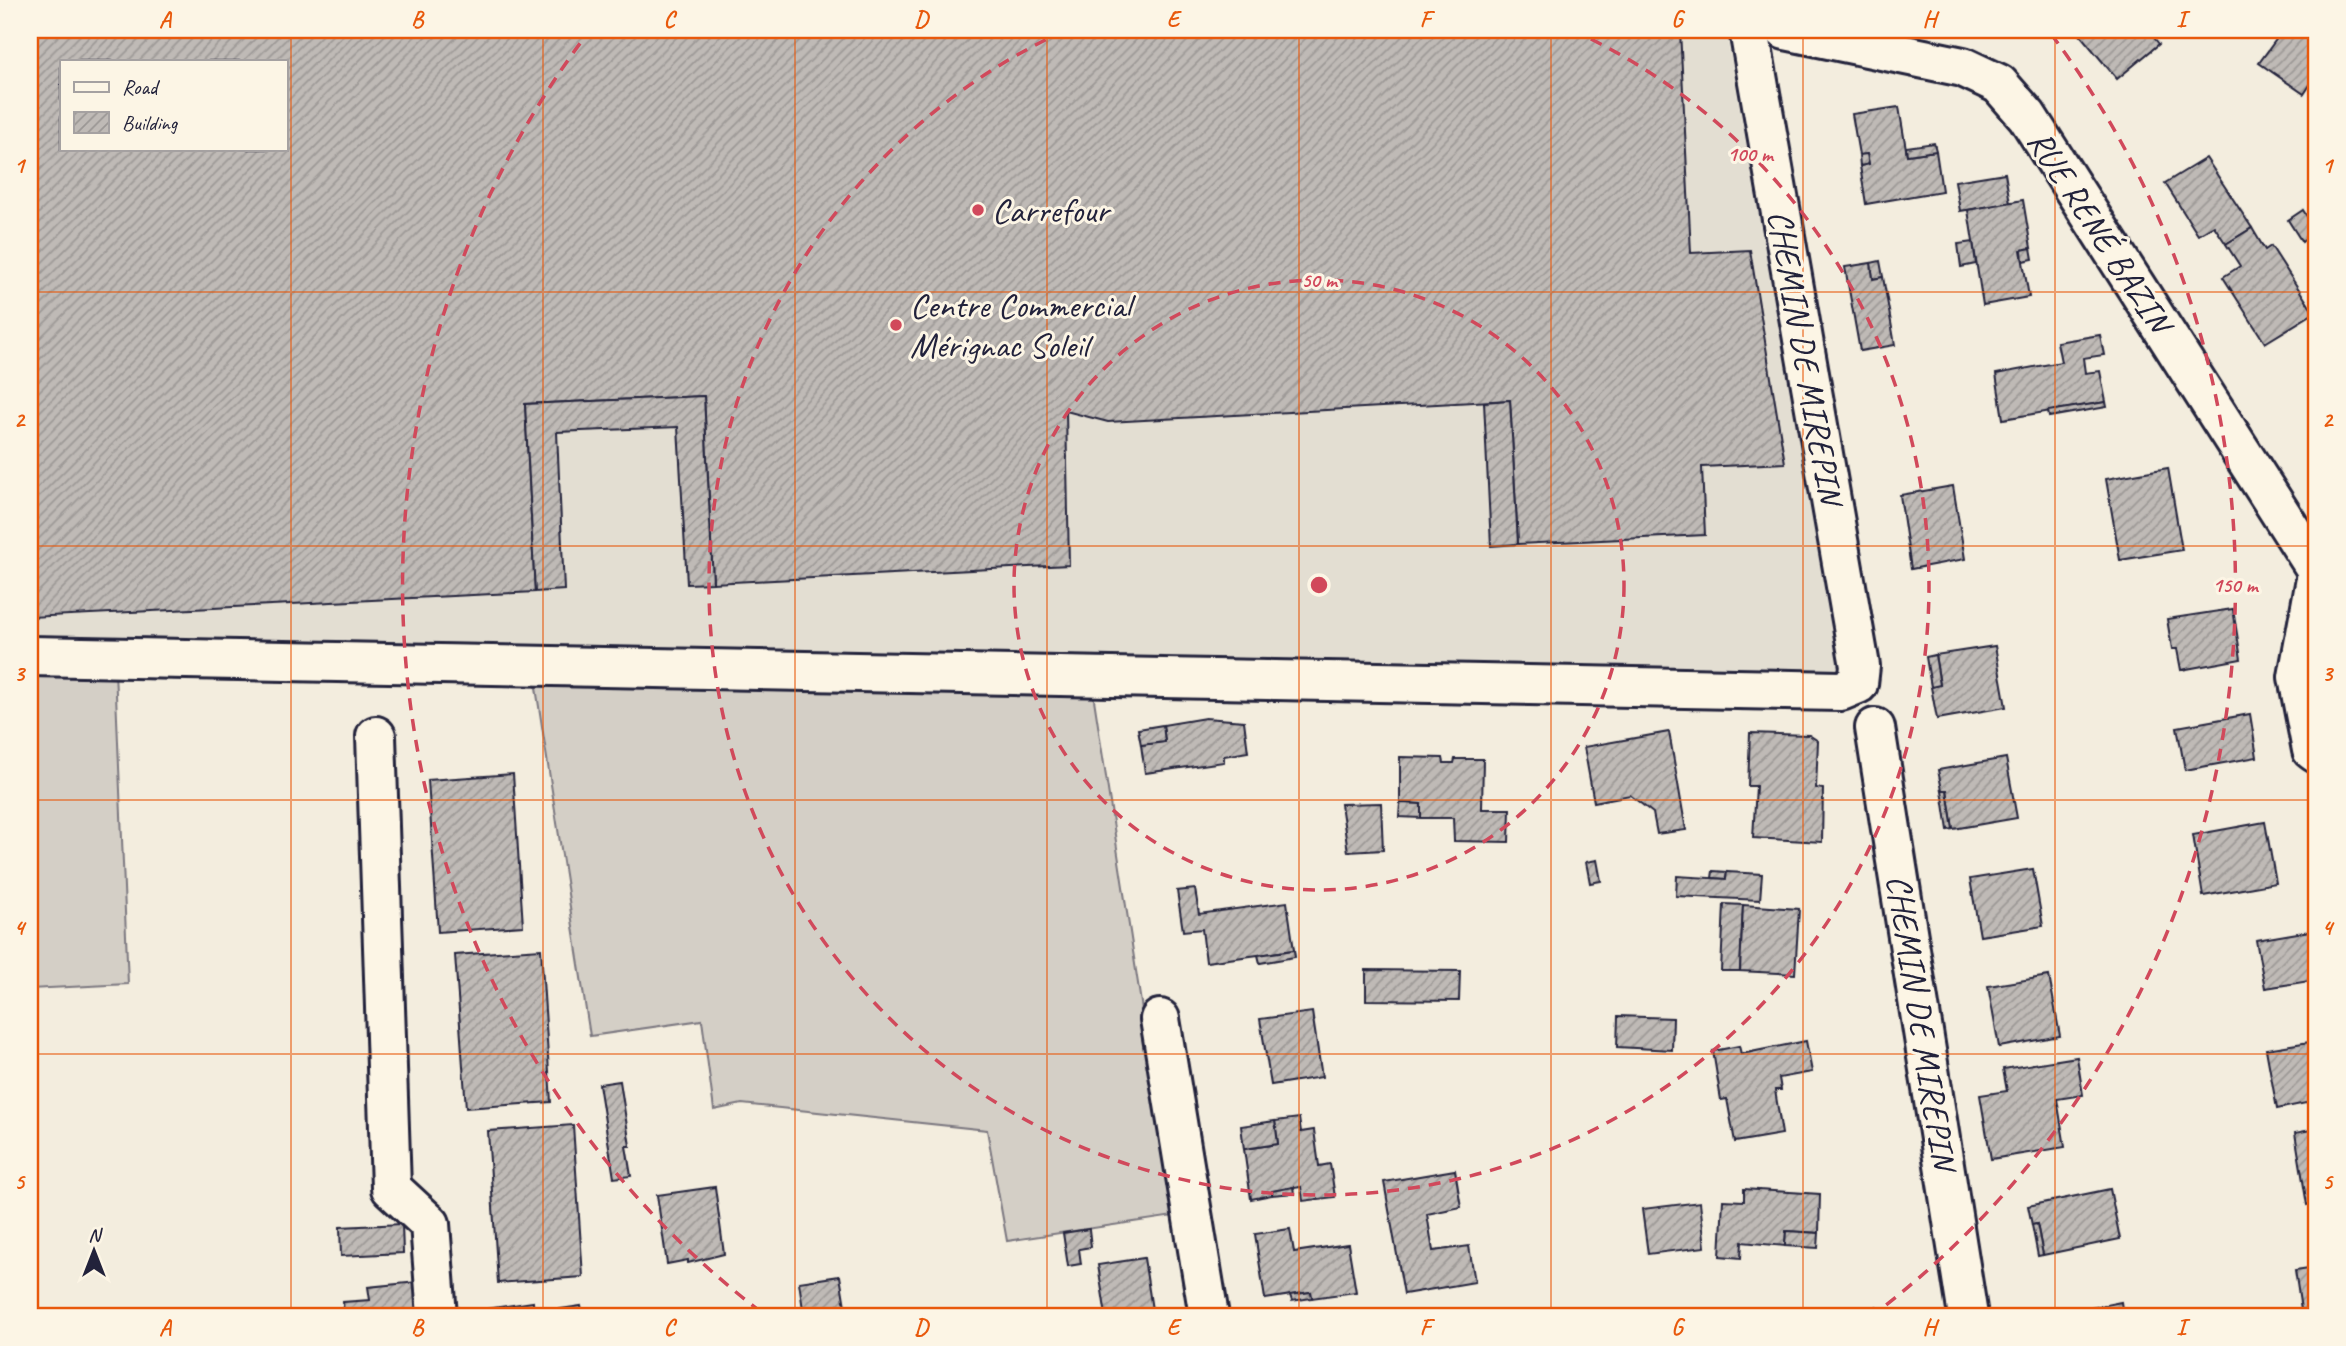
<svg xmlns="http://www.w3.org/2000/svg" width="2346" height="1346" viewBox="0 0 2346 1346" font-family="Caveat,sans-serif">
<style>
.built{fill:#e3ded2;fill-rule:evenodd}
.grass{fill:#d4cfc6;stroke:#7b7880;stroke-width:2}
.building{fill:url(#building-hatch);stroke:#22223b;stroke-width:2;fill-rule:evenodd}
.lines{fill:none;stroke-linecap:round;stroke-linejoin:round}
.minor-casing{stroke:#22223b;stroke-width:44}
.minor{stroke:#fcf5e5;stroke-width:38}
.grid{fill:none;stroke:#e8590c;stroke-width:2;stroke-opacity:0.55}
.ring{fill:none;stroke:#d1495b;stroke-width:3.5;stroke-dasharray:12 9}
.poi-dot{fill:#d1495b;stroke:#fcf5e5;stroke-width:2.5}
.labels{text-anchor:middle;stroke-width:6;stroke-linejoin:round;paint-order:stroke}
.poi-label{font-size:35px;fill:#22223b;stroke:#fcf5e5;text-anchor:start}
.street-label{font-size:35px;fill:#22223b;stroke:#fcf5e5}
.centre{fill:#d1495b;stroke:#fcf5e5;stroke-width:3.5}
.ring-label{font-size:21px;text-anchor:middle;font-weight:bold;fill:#d1495b;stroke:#fcf5e5;stroke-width:6;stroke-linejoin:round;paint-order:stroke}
.neatline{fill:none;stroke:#e8590c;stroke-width:2.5}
.grid-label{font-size:23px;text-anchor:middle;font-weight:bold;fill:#e8590c}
</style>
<defs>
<pattern id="building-hatch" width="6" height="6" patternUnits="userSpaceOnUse" patternTransform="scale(1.75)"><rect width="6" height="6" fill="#bfbab6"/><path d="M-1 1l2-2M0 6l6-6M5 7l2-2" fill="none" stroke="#9b9795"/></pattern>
</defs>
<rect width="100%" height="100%" fill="#f3edde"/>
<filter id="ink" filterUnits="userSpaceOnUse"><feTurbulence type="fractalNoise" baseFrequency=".0143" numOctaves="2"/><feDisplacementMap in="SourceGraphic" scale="14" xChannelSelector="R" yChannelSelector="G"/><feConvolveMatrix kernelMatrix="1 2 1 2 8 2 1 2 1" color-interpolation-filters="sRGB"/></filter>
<g filter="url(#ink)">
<!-- built -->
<path class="built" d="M30 30H1726L1840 677 30 667ZM61 61H285V149H61Z"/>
<!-- grass -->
<g class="grass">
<polygon points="30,667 115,670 128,984 30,989"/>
<polygon points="535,681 1093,693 1174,1216 1007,1241 987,1130 742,1104 714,1110 702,1020 590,1036"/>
</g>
<!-- building -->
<g class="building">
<path d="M30 30H1680L1691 253 1750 250 1785 463 1702 467 1705 535 1518 544 1510 400 1108 422 1066 411 1069 565 713 583 704 396 525 404 535 592 30 617ZM61 61H285V149H61Z"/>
<polygon points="2076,30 2148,30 2159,44 2117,79"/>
<polygon points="2283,30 2310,30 2316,34 2316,76 2304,94 2259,63"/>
<polygon points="1899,107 1907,155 1936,151 1942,191 1866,204 1860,166 1869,164 1867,154 1859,155 1852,114"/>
<polygon points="1934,143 1936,151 1907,155 1906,147"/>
<polygon points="1867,154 1869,164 1860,166 1859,155"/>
<polygon points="2206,158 2252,228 2226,244 2214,226 2198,235 2165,183"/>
<polygon points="2005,173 2010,203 1960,211 1955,181"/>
<polygon points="2023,200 2031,248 2021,250 2029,297 1983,305 1968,210"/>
<polygon points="2303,210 2316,231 2302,242 2288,220"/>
<polygon points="2252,228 2265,250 2271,246 2314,313 2265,343 2223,277 2240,266 2226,244"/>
<polygon points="1973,242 1976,264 1961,267 1958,244"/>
<polygon points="2031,248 2033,259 2023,261 2022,250"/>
<polygon points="1880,261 1883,277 1873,279 1871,263"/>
<polygon points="1871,263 1873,279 1883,277 1895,345 1860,351 1845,267"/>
<polygon points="2100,335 2104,355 2083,358 2085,373 2100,371 2106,402 2003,419 1996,374 2061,362 2057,342"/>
<polygon points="704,396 713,583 687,584 678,427 557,432 564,590 535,592 525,404"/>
<polygon points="1510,400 1518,544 1491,546 1484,402"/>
<polygon points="2106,402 2107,407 2049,417 2048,411"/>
<polygon points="2168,468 2182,550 2120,560 2106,479"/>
<polygon points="1953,486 1965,559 1911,569 1900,495"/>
<polygon points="2233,609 2241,659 2181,670 2177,649 2172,649 2167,619"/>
<polygon points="1995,646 2006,707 1937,719 1931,687 1940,685 1935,655"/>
<polygon points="1935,655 1940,685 1931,687 1926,657"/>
<polygon points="2250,714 2257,757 2185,770 2177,727"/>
<polygon points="1205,718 1244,721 1248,752 1224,756 1224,762 1145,773 1141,745 1165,742 1163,725"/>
<polygon points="1163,725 1165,742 1141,745 1138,729"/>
<polygon points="1669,732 1686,830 1657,834 1653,813 1630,795 1594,802 1584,747"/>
<polygon points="1750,733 1809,735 1818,741 1816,788 1823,789 1822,842 1753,838 1756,786 1748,786"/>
<polygon points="1400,757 1443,758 1444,763 1454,763 1455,759 1483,759 1482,809 1510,809 1509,842 1454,841 1453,818 1421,818 1421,804 1400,803"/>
<polygon points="2006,758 2017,818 1953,829 1947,790 1942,790 1938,770"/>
<polygon points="513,774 523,926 438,932 428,780"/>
<polygon points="1942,790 1947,790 1953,829 1948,830"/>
<polygon points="1381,803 1383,850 1348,852 1341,804"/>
<polygon points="1400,803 1421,804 1421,818 1399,817"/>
<polygon points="2265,822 2276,883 2203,896 2193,835"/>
<polygon points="1597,860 1601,881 1590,883 1586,862"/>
<polygon points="2033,869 2043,926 1980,936 1970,879"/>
<polygon points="1713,871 1727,872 1726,879 1712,878"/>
<polygon points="1727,872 1762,874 1760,900 1676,896 1677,876 1726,879"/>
<polygon points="1195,889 1199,914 1287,902 1294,950 1206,962 1202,929 1183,931 1177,891"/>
<polygon points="1724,904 1743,905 1740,971 1721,971"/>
<polygon points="1743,905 1799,909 1795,974 1740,971"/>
<polygon points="2316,930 2316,980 2265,988 2256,940"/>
<polygon points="541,949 551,1102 466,1108 455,955"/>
<polygon points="1294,950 1295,957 1260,963 1258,955"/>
<polygon points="1366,970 1460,971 1459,1001 1366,1000"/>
<polygon points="2049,976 2060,1036 1999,1047 1988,986"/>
<polygon points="1312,1012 1322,1077 1271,1085 1260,1019"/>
<polygon points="1618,1016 1673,1018 1672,1050 1617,1047"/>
<polygon points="1806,1041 1812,1072 1779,1078 1781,1090 1775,1090 1782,1134 1735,1142 1727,1099 1721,1100 1713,1051 1739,1046 1741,1054"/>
<polygon points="2316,1041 2316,1101 2277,1109 2266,1049"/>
<polygon points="2077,1057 2083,1095 2057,1099 2065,1147 1991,1159 1980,1095 2007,1091 2003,1069"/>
<polygon points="620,1081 630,1146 626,1146 631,1176 614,1178 599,1084"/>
<polygon points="1299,1118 1301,1132 1314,1130 1319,1166 1330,1164 1335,1197 1303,1201 1301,1187 1272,1191 1272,1195 1251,1199 1244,1149 1278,1144 1275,1121"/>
<polygon points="1275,1121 1278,1144 1244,1149 1241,1126"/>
<polygon points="573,1125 583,1277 498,1283 488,1131"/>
<polygon points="2316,1129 2316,1203 2307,1205 2295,1133"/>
<polygon points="1455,1170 1461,1207 1427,1214 1433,1251 1469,1246 1475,1282 1404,1294 1384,1182"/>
<polygon points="715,1187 724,1254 688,1263 688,1260 667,1264 657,1195"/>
<polygon points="1293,1187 1294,1193 1272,1195 1272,1191"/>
<polygon points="1744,1189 1820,1194 1819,1233 1786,1231 1785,1246 1742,1242 1741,1258 1720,1256 1723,1200 1744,1201"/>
<polygon points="2110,1189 2120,1239 2043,1255 2037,1224 2032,1225 2028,1206"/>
<polygon points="1700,1202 1705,1247 1648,1254 1642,1209"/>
<polygon points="402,1224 403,1253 341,1256 340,1227"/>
<polygon points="2037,1224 2043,1255 2038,1256 2032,1225"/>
<polygon points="1089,1229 1091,1247 1079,1249 1081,1264 1068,1266 1063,1233"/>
<polygon points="1290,1229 1294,1252 1348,1244 1356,1292 1312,1298 1311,1292 1265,1299 1255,1234"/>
<polygon points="1786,1231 1819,1233 1818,1248 1785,1246"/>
<polygon points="1144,1258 1153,1316 1106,1316 1098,1265"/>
<polygon points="2316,1267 2316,1316 2302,1316 2295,1270"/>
<polygon points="840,1276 846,1312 804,1316 799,1282"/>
<polygon points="417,1282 420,1316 344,1316 343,1302 370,1300 368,1287"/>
<polygon points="1311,1292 1312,1298 1292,1301 1290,1295"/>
<polygon points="533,1302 534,1316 487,1316 486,1309"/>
<polygon points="2121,1302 2123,1316 2056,1316 2056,1315"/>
<polygon points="581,1306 583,1316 534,1316 534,1313"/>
<polygon points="1876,1307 1878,1316 1808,1316 1844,1311"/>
</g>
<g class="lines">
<defs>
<g id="minor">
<polyline points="1785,30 1963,67 1999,84 2027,116 2316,569"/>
<polyline points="2316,579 2298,677 2312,750 2316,753"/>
<polyline points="30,656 1841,691 1858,684 1860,666 1749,30"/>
<polyline points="1875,728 1968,1316"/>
<polyline points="376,736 391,1188 430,1224 437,1316"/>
<polyline points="1160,1019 1209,1316"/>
</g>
</defs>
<!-- minor casing -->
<use href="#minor" class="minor-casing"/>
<!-- minor -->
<use href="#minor" class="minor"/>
</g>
</g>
<!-- grid -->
<path class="grid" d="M291 30V1316M543 30V1316M795 30V1316M1047 30V1316M1299 30V1316M1551 30V1316M1803 30V1316M2055 30V1316M30 292H2316M30 546H2316M30 800H2316M30 1054H2316"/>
<!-- distance rings -->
<g class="ring">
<circle cx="1319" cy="585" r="305"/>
<path d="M1572 30A610 610 0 1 1 1066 30"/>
<path d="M761 1312A916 916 0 0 1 587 34M2051 34A916 916 0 0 1 1877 1312"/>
</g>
<!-- markers -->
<g class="poi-dot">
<circle cx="978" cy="210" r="7"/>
<circle cx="896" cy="325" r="7"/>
</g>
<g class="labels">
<!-- poi labels -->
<g class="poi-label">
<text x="992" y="222">Carrefour</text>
<text x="910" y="317">Centre Commercial<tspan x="910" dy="40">Mérignac Soleil</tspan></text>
</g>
<!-- street labels -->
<g class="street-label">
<text transform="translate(2100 231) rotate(57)" y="12">RUE RENÉ BAZIN</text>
<text transform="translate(1806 357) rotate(80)" y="12">CHEMIN DE MIREPIN</text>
<text transform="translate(1922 1022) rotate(81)" y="12">CHEMIN DE MIREPIN</text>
</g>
</g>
<circle cx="1319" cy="585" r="10" class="centre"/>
<g class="ring-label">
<text x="1750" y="161">100 m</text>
<text x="1319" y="287">50 m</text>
<text x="2235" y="592">150 m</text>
</g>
<!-- margin -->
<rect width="2346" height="1346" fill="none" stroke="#fcf5e5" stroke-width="77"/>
<!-- legend -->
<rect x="60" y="60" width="228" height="91" fill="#fcf5e5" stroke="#a5a1a1" stroke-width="2"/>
<rect x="74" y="82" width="35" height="10" fill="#fcf5e5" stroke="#a5a1a1" stroke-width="2"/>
<text x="122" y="94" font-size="21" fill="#22223b">Road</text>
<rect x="74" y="112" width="35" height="21" fill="url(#building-hatch)" stroke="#a5a1a1" stroke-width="2"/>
<text x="122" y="130" font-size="21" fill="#22223b">Building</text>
<!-- north arrow -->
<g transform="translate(94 1251)" stroke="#fcf5e5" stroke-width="5" paint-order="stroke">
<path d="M0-5L12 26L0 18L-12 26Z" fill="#22223b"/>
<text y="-10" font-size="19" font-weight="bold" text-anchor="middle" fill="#22223b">N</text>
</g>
<rect x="38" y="38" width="2270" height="1270" class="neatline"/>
<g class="grid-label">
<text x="165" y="27">A</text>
<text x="417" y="27">B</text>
<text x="669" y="27">C</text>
<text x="921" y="27">D</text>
<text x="1173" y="27">E</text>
<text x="1425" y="27">F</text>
<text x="1677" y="27">G</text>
<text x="1929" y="27">H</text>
<text x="2181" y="27">I</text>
<text x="19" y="173">1</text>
<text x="2327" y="173">1</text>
<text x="19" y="427">2</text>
<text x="2327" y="427">2</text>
<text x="19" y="681">3</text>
<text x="2327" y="681">3</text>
<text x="19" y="935">4</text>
<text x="2327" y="935">4</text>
<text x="19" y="1189">5</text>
<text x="2327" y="1189">5</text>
<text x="165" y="1335">A</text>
<text x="417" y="1335">B</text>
<text x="669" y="1335">C</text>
<text x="921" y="1335">D</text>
<text x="1173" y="1335">E</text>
<text x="1425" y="1335">F</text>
<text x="1677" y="1335">G</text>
<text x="1929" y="1335">H</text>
<text x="2181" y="1335">I</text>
</g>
</svg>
